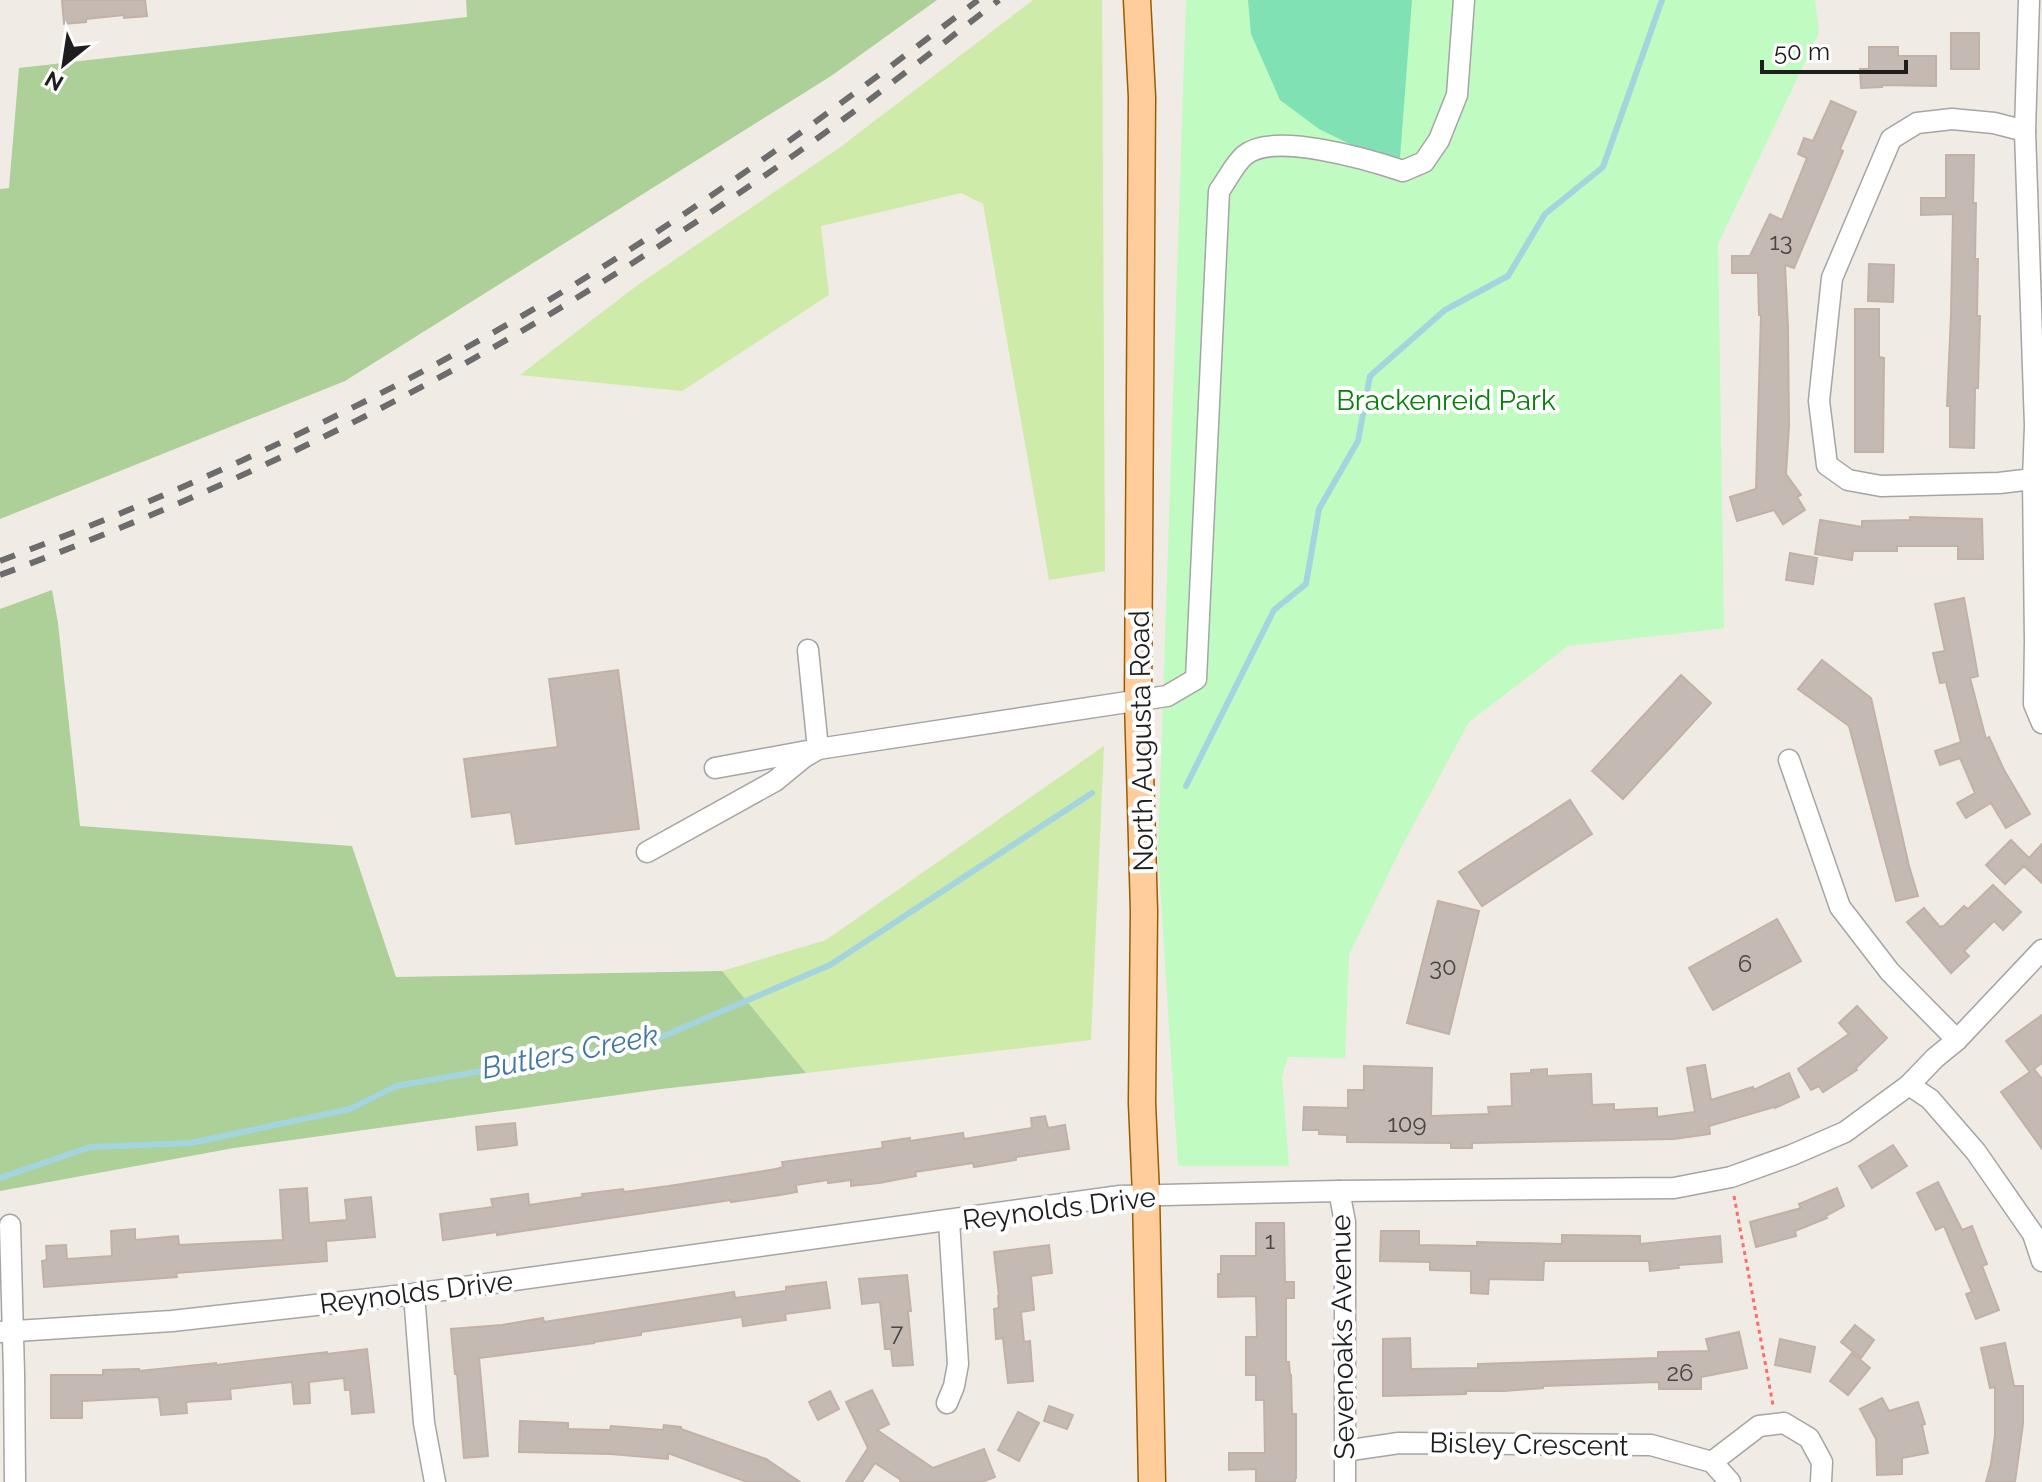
<svg xmlns="http://www.w3.org/2000/svg" width="2042" height="1482" viewBox="0 0 2042 1482" font-family="Raleway,sans-serif">
<style>
.grass{fill:#ceeba9}
.forest{fill:#acd098}
.park{fill:#c0fbc1}
.pitch{fill:#80e1b5}
.lines{fill:none;stroke-linecap:round;stroke-linejoin:round}
.stream{stroke:#a4d5de;stroke-width:6}
.building{fill:#c4bab3;stroke:#c2b1a6;stroke-width:2}
.minor-casing{stroke:#a5a5a5;stroke-width:23}
.major-casing{stroke:#995c00;stroke-width:29}
.path{stroke:#fd6e68;stroke-width:3;stroke-dasharray:4 4;stroke-linecap:butt}
.minor{stroke:#fff;stroke-width:20}
.major{stroke:#fecd9b;stroke-width:26}
.rail{stroke:#6c6c6c;stroke-width:6;stroke-dasharray:16 16;stroke-linecap:butt}
.labels{text-anchor:middle;stroke-width:8;stroke-linejoin:round;paint-order:stroke}
.number-label{font-size:24px;fill:#484543}
.park-label{font-size:28px;fill:#09800b;stroke:#fff}
.street-label{font-size:28px;fill:#1e1e1e;stroke:#fff}
.water-label{font-size:30px;font-style:italic;fill:#4278a1;stroke:#fff}
</style>
<rect width="100%" height="100%" fill="#f0ebe4"/>
<!-- grass -->
<g class="grass">
<polygon points="1033,0 1102,0 1105,571 1049,580 983,204 961,193 821,226 829,295 682,391 520,375 639,284 839,148"/>
<polygon points="1104,746 1091,1040 806,1073 722,971 826,940"/>
</g>
<!-- forest -->
<g class="forest">
<polygon points="466,0 937,0 831,76 345,381 0,519 0,189 9,188 19,68 467,17"/>
<polygon points="52,590 58,623 80,826 352,846 396,977 722,971 806,1073 661,1089 234,1148 0,1191 0,609"/>
</g>
<!-- park -->
<polygon class="park" points="1186,0 1815,0 1819,33 1718,244 1724,628 1568,646 1469,722 1402,846 1349,955 1345,1058 1288,1057 1282,1077 1289,1166 1178,1166 1158,853"/>
<!-- pitch -->
<polygon class="pitch" points="1248,0 1412,0 1400,158 1358,148 1319,129 1280,100 1251,34"/>
<g class="lines">
<!-- stream -->
<g class="stream">
<polyline points="1186,786 1274,610 1306,584 1319,509 1358,441 1370,376 1445,310 1508,276 1545,214 1603,167 1662,0"/>
<polyline points="0,1178 90,1147 191,1143 350,1109 396,1086 652,1041 830,965 1092,793"/>
</g>
</g>
<!-- building -->
<g class="building">
<polygon points="62,0 145,0 147,16 124,18 124,15 86,19 86,22 64,24"/>
<rect x="1951" y="33" width="28" height="36"/>
<polygon points="1869,47 1898,47 1898,56 1936,56 1936,86 1882,85 1882,87 1861,88 1860,69 1869,69"/>
<polygon points="1831,101 1856,112 1840,149 1843,151 1794,268 1785,265 1788,328 1789,426 1786,474 1801,495 1797,497 1805,510 1783,524 1774,510 1737,521 1730,497 1756,489 1761,315 1759,315 1758,273 1732,273 1732,256 1750,256 1770,214 1782,220 1807,158 1798,154 1804,138 1813,141"/>
<polygon points="1946,155 1974,155 1973,203 1976,203 1975,259 1978,259 1977,316 1980,316 1978,388 1975,388 1974,448 1950,447 1950,406 1947,406 1951,315 1953,214 1921,215 1921,198 1946,198"/>
<polygon points="1869,264 1894,265 1893,302 1868,301"/>
<polygon points="1855,309 1879,309 1879,357 1884,358 1883,452 1855,452"/>
<polygon points="1910,517 1982,519 1983,559 1958,559 1958,546 1897,546 1897,551 1853,551 1852,560 1815,554 1820,520 1862,527 1862,521 1910,520"/>
<polygon points="1790,553 1817,558 1813,584 1786,580"/>
<polygon points="1964,598 1978,676 1970,678 1986,739 1989,737 2004,770 2030,814 2006,828 1991,803 1966,818 1957,803 1975,793 1960,758 1940,765 1935,751 1961,742 1946,682 1940,683 1933,653 1945,651 1935,604"/>
<polygon points="1822,660 1871,698 1909,866 1918,896 1896,901 1849,726 1798,689"/>
<polygon points="618,670 639,829 516,844 511,812 472,817 464,759 558,747 549,679"/>
<polygon points="1681,675 1711,703 1623,799 1592,771"/>
<polygon points="1570,800 1592,834 1482,906 1459,872"/>
<polygon points="2011,840 2029,858 2042,844 2042,883 2024,866 2005,884 1986,865"/>
<polygon points="1993,885 2021,912 2003,930 1994,921 1964,951 1969,956 1951,973 1907,922 1924,908 1940,927 1942,926 1943,927 1964,906 1968,909"/>
<polygon points="1438,901 1479,911 1449,1034 1407,1023"/>
<polygon points="1777,919 1801,961 1713,1010 1689,968"/>
<polygon points="1857,1006 1887,1038 1856,1068 1857,1070 1823,1092 1819,1086 1811,1090 1798,1069 1849,1034 1839,1023"/>
<polygon points="2042,1015 2042,1063 2034,1069 2042,1079 2042,1149 2001,1092 2030,1072 2006,1041"/>
<polygon points="1705,1065 1711,1100 1753,1087 1754,1090 1789,1073 1799,1097 1775,1108 1774,1107 1709,1126 1710,1134 1674,1139 1472,1143 1472,1148 1451,1148 1451,1143 1347,1142 1347,1135 1319,1134 1319,1130 1303,1130 1304,1107 1348,1108 1348,1090 1364,1090 1364,1066 1432,1068 1431,1116 1489,1114 1488,1107 1512,1106 1511,1074 1531,1073 1531,1070 1547,1069 1547,1076 1591,1074 1592,1105 1614,1104 1614,1110 1657,1108 1657,1117 1695,1112 1687,1068"/>
<polygon points="1045,1116 1048,1128 1065,1125 1069,1149 1016,1157 1016,1160 974,1167 973,1163 915,1172 916,1176 879,1183 851,1186 851,1180 828,1183 828,1180 796,1185 797,1192 780,1195 731,1202 731,1200 497,1235 497,1232 443,1240 440,1214 493,1207 491,1199 528,1194 529,1205 583,1197 582,1194 623,1189 624,1192 669,1186 776,1169 783,1167 782,1162 883,1148 882,1142 910,1138 910,1141 963,1133 964,1139 1032,1128 1031,1118"/>
<polygon points="515,1123 517,1145 478,1150 476,1127"/>
<polygon points="1893,1145 1907,1166 1872,1188 1859,1166"/>
<polygon points="1938,1182 1962,1230 1972,1226 1987,1264 1982,1266 1999,1310 1976,1319 1966,1294 1972,1292 1944,1226 1936,1230 1917,1193"/>
<polygon points="307,1188 309,1223 347,1220 345,1200 371,1197 375,1237 326,1241 327,1261 176,1273 177,1277 44,1287 42,1261 47,1260 46,1246 66,1245 67,1259 112,1256 111,1231 135,1229 135,1240 178,1236 179,1245 283,1240 280,1190"/>
<polygon points="1837,1188 1844,1206 1826,1216 1827,1218 1795,1231 1796,1236 1756,1247 1750,1222 1801,1208 1799,1204"/>
<polygon points="1256,1223 1284,1223 1285,1282 1294,1282 1294,1298 1286,1298 1286,1362 1289,1362 1290,1375 1291,1375 1292,1414 1296,1414 1296,1478 1295,1478 1295,1482 1256,1482 1256,1469 1229,1470 1229,1453 1265,1453 1264,1400 1256,1400 1256,1375 1246,1375 1246,1337 1257,1337 1256,1296 1218,1297 1218,1274 1221,1274 1221,1256 1256,1256"/>
<polygon points="1381,1231 1419,1231 1419,1245 1477,1246 1477,1242 1562,1244 1562,1235 1640,1236 1640,1244 1720,1236 1722,1262 1678,1265 1679,1268 1650,1271 1649,1261 1544,1261 1543,1280 1489,1279 1488,1294 1471,1293 1471,1271 1430,1270 1430,1262 1380,1261"/>
<polygon points="1049,1245 1052,1273 1031,1276 1034,1310 1021,1312 1024,1342 1030,1341 1033,1381 1008,1383 1003,1338 996,1339 994,1309 999,1308 998,1296 999,1296 994,1252"/>
<polygon points="907,1275 911,1311 908,1311 913,1365 893,1366 891,1349 885,1349 880,1302 862,1304 859,1279"/>
<polygon points="826,1282 830,1308 785,1314 786,1320 743,1326 742,1317 641,1332 641,1335 594,1342 594,1343 479,1358 488,1456 464,1458 457,1374 455,1374 451,1329 502,1325 543,1318 544,1322 734,1292 735,1298 786,1291 786,1287"/>
<polygon points="1855,1325 1874,1340 1861,1358 1841,1342"/>
<polygon points="1739,1332 1747,1368 1701,1377 1701,1389 1659,1389 1659,1382 1543,1386 1543,1388 1504,1391 1466,1391 1466,1394 1383,1396 1383,1339 1410,1338 1411,1369 1478,1368 1478,1364 1658,1358 1658,1352 1709,1351 1706,1339"/>
<polygon points="1780,1339 1815,1347 1810,1372 1775,1365"/>
<polygon points="2005,1343 2014,1386 2023,1386 2023,1424 2015,1482 1986,1482 1991,1464 1995,1435 1995,1387 1990,1388 1981,1348"/>
<polygon points="367,1349 374,1412 352,1414 350,1390 345,1390 344,1378 309,1382 310,1403 294,1404 292,1382 230,1389 231,1399 186,1402 187,1413 161,1415 159,1397 82,1401 82,1418 51,1418 51,1375 103,1375 103,1370 139,1369 139,1371 216,1363 216,1365 327,1352 327,1354"/>
<polygon points="1852,1353 1870,1368 1848,1395 1830,1381"/>
<polygon points="872,1390 889,1424 877,1430 933,1468 984,1449 995,1477 982,1482 900,1482 901,1480 875,1463 862,1482 846,1482 868,1448 846,1402"/>
<polygon points="830,1391 839,1409 818,1420 809,1402"/>
<polygon points="1882,1398 1889,1411 1918,1402 1925,1424 1922,1425 1928,1453 1902,1458 1902,1474 1877,1475 1876,1439 1860,1409"/>
<polygon points="1049,1406 1073,1415 1067,1429 1044,1421"/>
<polygon points="1018,1412 1039,1423 1019,1461 998,1450"/>
<polygon points="520,1421 568,1423 568,1429 610,1430 611,1426 663,1430 664,1425 681,1427 681,1429 766,1459 800,1482 747,1482 668,1453 668,1459 611,1454 519,1452"/>
</g>
<g class="lines">
<defs>
<g id="minor">
<polyline points="2029,0 2025,131 2035,426 2033,479 2035,641 2034,704 2042,723"/>
<polyline points="2025,131 1994,123 1952,119 1917,123 1891,139 1832,278 1819,401 1827,465 1848,480 1881,486 1999,483 2033,479"/>
<polyline points="1789,760 1840,907 1890,972 1957,1040"/>
<path d="M715 768 818 749 1167 696 1196 679 1219 191C1227 180 1235 163 1245 155 1273 131 1370 160 1403 171L1424 162 1439 140 1457 95 1464 0"/>
<polyline points="647,852 775,781 803,758 818,749 808,650"/>
<polyline points="1909,1085 1930,1099 1976,1152 2033,1234 2042,1261"/>
<polyline points="1339,1191 1345,1222 1345,1482"/>
<polyline points="10,1225 14,1373 15,1482"/>
<polyline points="414,1294 424,1423 435,1482"/>
<polyline points="0,1332 172,1321 414,1294 1120,1196 1339,1191 1674,1188 1731,1177 1792,1155 1845,1132 1909,1085 1935,1058 1957,1040 2042,950"/>
<polyline points="947,1403 954,1386 958,1364 949,1221"/>
<polyline points="1344,1451 1399,1443 1651,1445 1712,1462 1730,1482"/>
<polyline points="1712,1462 1759,1426 1784,1423 1809,1438 1822,1462 1821,1482"/>
</g>
<polyline id="major" points="1137,0 1142,97 1138,701 1144,911 1142,1103 1146,1195 1152,1482"/>
</defs>
<!-- minor casing -->
<use href="#minor" class="minor-casing"/>
<!-- major casing -->
<use href="#major" class="major-casing"/>
<!-- path -->
<polyline class="path" points="1734,1196 1773,1405"/>
<!-- minor -->
<use href="#minor" class="minor"/>
<!-- major -->
<use href="#major" class="major"/>
<!-- rail -->
<g class="rail">
<path d="M0 561C198 486 391 397 572 286 714 199 846 101 978 0"/>
<path d="M0 575C200 500 396 410 578 297 669 241 759 182 845 118 897 80 948 39 999 0"/>
</g>
</g>
<g class="labels">
<!-- number labels -->
<g class="number-label">
<text x="1781" y="250">13</text>
<text x="1745" y="972">6</text>
<text x="1443" y="975">30</text>
<text x="1407" y="1132">109</text>
<text x="1270" y="1249">1</text>
<text x="897" y="1341">7</text>
<text x="1680" y="1381">26</text>
</g>
<!-- park labels -->
<g class="park-label">
<text x="1446" y="410">Brackenreid Park</text>
</g>
<!-- street labels -->
<g class="street-label">
<text transform="translate(1141 741) rotate(-91)" y="10">North Augusta Road</text>
<text transform="translate(1059 1208) rotate(-7)" y="10">Reynolds Drive</text>
<text transform="translate(416 1292) rotate(-7)" y="10">Reynolds Drive</text>
<text transform="translate(1342 1337) rotate(-91)" y="10">Sevenoaks Avenue</text>
<text transform="translate(1529 1444) rotate(1)" y="10">Bisley Crescent</text>
</g>
<!-- water labels -->
<g class="water-label">
<text transform="translate(570 1052) rotate(-11)" y="10">Butlers Creek</text>
</g>
</g>
<!-- north arrow -->
<g transform="translate(64 64) rotate(210)" stroke="#ffffff" stroke-width="6" paint-order="stroke">
<path d="M0-6L14 30L0 20L-14 30Z" fill="#1e1e1e"/>
<text y="-12" font-size="22" font-weight="bold" text-anchor="middle" fill="#1e1e1e">N</text>
</g>
<!-- scale -->
<path d="M1762 60v12h144v-12" fill="none" stroke="#1e1e1e" stroke-width="4"/>
<text x="1774" y="60" font-size="24" fill="#1e1e1e" stroke="#ffffff" stroke-width="6" paint-order="stroke">50 m</text>
</svg>
